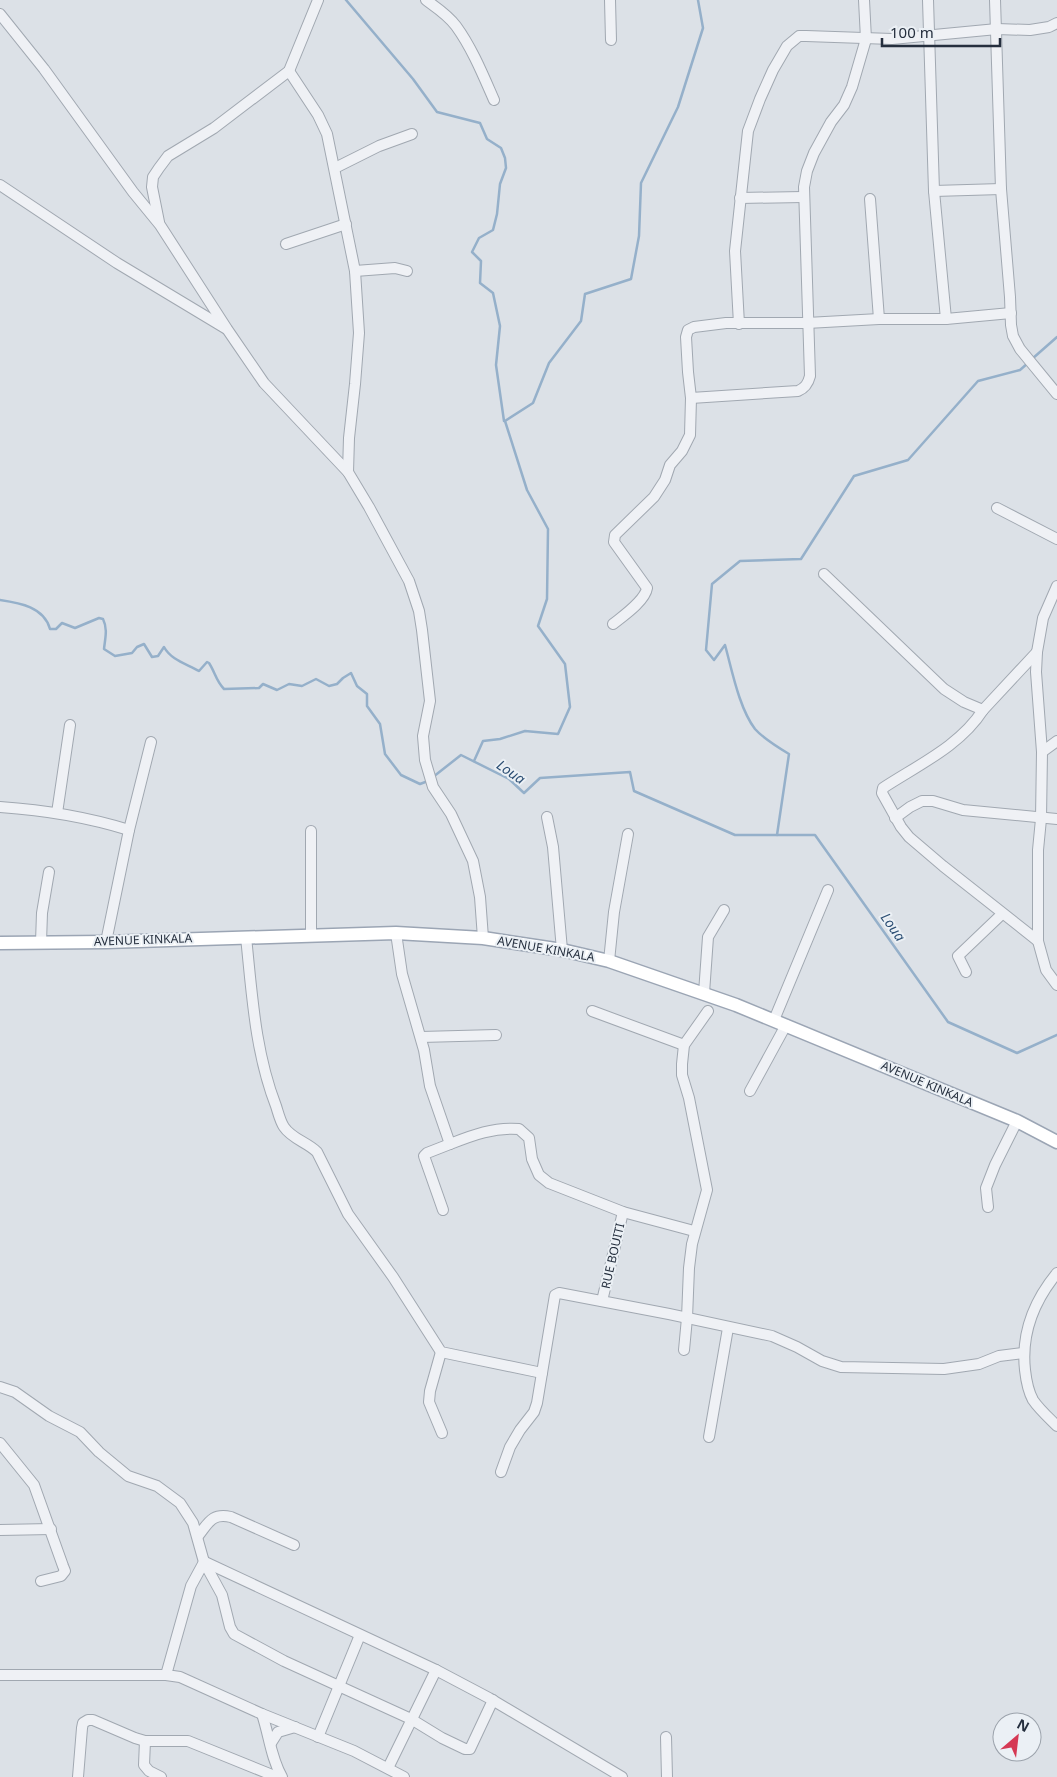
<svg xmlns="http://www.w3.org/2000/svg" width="1057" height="1777" viewBox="0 0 1057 1777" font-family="'Noto Sans',sans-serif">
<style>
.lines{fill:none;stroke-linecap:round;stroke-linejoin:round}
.stream{stroke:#95b0ca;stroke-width:2.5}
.minor-casing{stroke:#a1a8b1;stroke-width:12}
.major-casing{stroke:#9ba5b4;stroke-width:15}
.minor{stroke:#eff1f5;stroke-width:10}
.major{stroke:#fff;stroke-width:12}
.labels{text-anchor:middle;stroke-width:4;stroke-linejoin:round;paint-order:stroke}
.street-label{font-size:12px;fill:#252f3e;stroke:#ebf0f5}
.water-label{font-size:14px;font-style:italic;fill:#2d4f74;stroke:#ebf0f5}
</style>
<rect width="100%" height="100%" fill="#dce1e7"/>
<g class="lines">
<!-- stream -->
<g class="stream">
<polyline points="346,0 413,79 437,112 480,123 487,139 501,148 505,158 506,168 500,184 497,214 493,230 479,238 472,252 481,261 480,283 493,293 500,326 496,365 504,421"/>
<polyline points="1032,359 1057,337"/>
<path d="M0 600C20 603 44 607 50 629H56L62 623 75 628 99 618 103 619C108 629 105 639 104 649L115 656 132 653 137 647 144 644 152 657 158 656 164 647C171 660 187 664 199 671L207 662 209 663C215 672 216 681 224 689L259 688 263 684 277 690 289 684 302 686 316 679 329 686 337 684 343 678 351 673 357 686 367 694V706L380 724 385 754 401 775 420 784 428 781"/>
<polyline points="474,761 483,741 500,739 525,731 558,734 570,707 565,664 538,626 547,599 548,529 527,490 505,421 533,403 549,363 581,321 585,294 631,279 639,236 641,183 678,107 703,28 698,0"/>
<polyline points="433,777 461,755 509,779 524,793 540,778 630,772 634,791 735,835 815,835 948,1022 1017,1053 1057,1035"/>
<path d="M777 835 789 754C779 748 762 737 755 729 739 708 732 670 725 645L714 660 706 650 712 584 740 561 801 559 854 476 908 460 978 381 1020 370 1028 363"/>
</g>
<defs>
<g id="minor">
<path d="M426 0C437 8 448 15 456 26 472 48 483 75 494 100"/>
<polyline points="610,0 611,40"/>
<polyline points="928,0 934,191 946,319"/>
<polyline points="995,0 1001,189 1010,297 1011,325 1013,336 1020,349 1057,394"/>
<polyline points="0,14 44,69 133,192 160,225 227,329 264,383 348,472 369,507 409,581 419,611 422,630 430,701 423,736 425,760 433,787 451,814 473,861 480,897 483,938"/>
<polyline points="289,71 318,115 327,134 355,271 359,333 355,384 349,438 348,472"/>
<polyline points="335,168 379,146 412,134"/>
<polyline points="0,185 117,263 225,328"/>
<polyline points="934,191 1001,189"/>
<polyline points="740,198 803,197"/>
<polyline points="870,199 879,319"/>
<polyline points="159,222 152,187 153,177 159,168 168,156 214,128 289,71 318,0"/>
<polyline points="286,244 346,224"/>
<polyline points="355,271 395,268 407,271"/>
<polyline points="739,324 735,251 748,131 760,99 773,70 787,46 799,36 806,36 892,39 997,29 1030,30 1049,27 1057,23"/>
<path d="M691 398 798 391C805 388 808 384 810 376L804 187 807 171 814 153 831 122 844 105 852 87 866 39 864 0"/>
<polyline points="997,508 1057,539"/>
<polyline points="824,574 944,689 964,702 983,710 1037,652"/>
<polyline points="1057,586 1043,618 1037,652 1036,672 1042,752 1041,819 1038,850 1038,941 1046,970 1057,985"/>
<path d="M613 624C623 616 645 601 647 588L614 542 615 535 654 497 665 480 670 465 682 451 690 435 691 398 688 372 686 337 688 330 694 327 726 323H807L879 319H946L1011 313"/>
<path d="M983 710C960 746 918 765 883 788L882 793 901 827 909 837 943 866 1038 941"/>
<polyline points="1042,752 1057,741"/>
<path d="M0 807C44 810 87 817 129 830"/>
<polyline points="57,813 70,725"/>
<polyline points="547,817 553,847 562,950"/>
<polyline points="895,818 910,807 922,801 933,801 963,810 1057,819"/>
<path d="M396 933 402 974 424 1050 430 1086 450 1144C473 1135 494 1127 519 1129L529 1138 532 1159 539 1175 549 1183 623 1212 694 1231"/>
<polyline points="311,935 311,831"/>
<path d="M246 937C252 994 255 1052 276 1106 278 1112 280 1121 284 1127 292 1139 307 1142 317 1152L348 1214 393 1277 441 1352 542 1373"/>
<polyline points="41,942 42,913 49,872"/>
<polyline points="106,942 129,830 151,742"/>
<polyline points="609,961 614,912 628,834"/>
<polyline points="966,972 958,956 1002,914"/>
<polyline points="704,993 708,937 724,910"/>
<polyline points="592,1011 684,1045"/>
<polyline points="774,1020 828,890"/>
<polyline points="421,1037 496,1035"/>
<polyline points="750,1091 786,1025"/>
<polyline points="988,1207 986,1188 995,1165 1017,1121"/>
<polyline points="443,1210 424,1156 427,1153 450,1144"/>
<path d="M1057 1273C1034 1301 1021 1333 1025 1370 1026 1379 1028 1391 1033 1400 1039 1409 1049 1418 1057 1426"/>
<polyline points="602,1301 623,1212"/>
<polyline points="684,1350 687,1318 689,1268 692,1244 707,1190 689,1098 682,1075 682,1064 684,1045 708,1011"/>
<polyline points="441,1352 430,1391 429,1402 442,1433"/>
<polyline points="0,1387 15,1392 49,1416 80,1432 99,1452 128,1476 157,1486 180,1503 193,1523 204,1562 222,1595 230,1627 234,1634 284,1661 411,1719 442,1738 465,1749 470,1749 493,1700"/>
<polyline points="709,1437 728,1328"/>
<polyline points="0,1443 34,1485 63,1566 65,1571 61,1576 41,1581"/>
<polyline points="501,1472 510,1447 520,1430 534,1412 537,1403 555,1295 559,1293 669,1314 772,1336 797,1347 822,1361 841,1367 944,1369 979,1364 999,1356 1023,1353"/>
<polyline points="0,1530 51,1529"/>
<path d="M198 1536C209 1522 212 1513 231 1517L294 1545"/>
<polyline points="204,1562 191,1586 166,1675 180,1677 262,1714 354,1751 404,1777"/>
<polyline points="205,1562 436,1670 489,1698 622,1777"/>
<polyline points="0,1675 166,1675"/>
<path d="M262 1714C269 1735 271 1758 282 1777"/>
<polyline points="318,1737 360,1635"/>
<polyline points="666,1737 667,1777"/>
<polyline points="145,1741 144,1765 149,1771 161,1777"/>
<polyline points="271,1743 278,1732 295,1727"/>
<polyline points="388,1768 436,1670"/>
<polyline points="78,1777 82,1728 83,1723 88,1720 93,1720 135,1738 145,1741 188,1741 277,1777"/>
</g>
<polyline id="major" points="0,943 106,942 396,933 483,938 562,950 609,961 736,1005 1017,1121 1057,1142"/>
</defs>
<!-- minor casing -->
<use href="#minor" class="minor-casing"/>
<!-- major casing -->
<use href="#major" class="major-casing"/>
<!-- minor -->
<use href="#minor" class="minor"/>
<!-- major -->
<use href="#major" class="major"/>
</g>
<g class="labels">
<!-- street labels -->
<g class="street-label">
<text transform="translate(143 940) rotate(-2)" y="4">AVENUE KINKALA</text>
<text transform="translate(546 949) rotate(10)" y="4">AVENUE KINKALA</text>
<text transform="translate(927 1084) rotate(23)" y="4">AVENUE KINKALA</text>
<text transform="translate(613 1256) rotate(-77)" y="4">RUE BOUITI</text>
</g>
<!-- water labels -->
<g class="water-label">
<text transform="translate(511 772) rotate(34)" y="5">Loua</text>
<text transform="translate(893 927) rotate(55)" y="5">Loua</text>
</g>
</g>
<!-- north arrow -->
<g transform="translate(1017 1737) rotate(28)"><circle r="24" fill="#ebf0f5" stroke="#9ca3ac"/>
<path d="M0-4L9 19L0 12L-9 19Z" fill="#d53954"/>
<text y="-8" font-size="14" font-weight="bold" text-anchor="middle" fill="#252f3e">N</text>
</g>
<!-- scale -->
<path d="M882 38v8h118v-8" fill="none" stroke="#252f3e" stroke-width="2.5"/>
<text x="890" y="38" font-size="15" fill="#252f3e" stroke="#ebf0f5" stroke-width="4" paint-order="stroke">100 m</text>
</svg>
